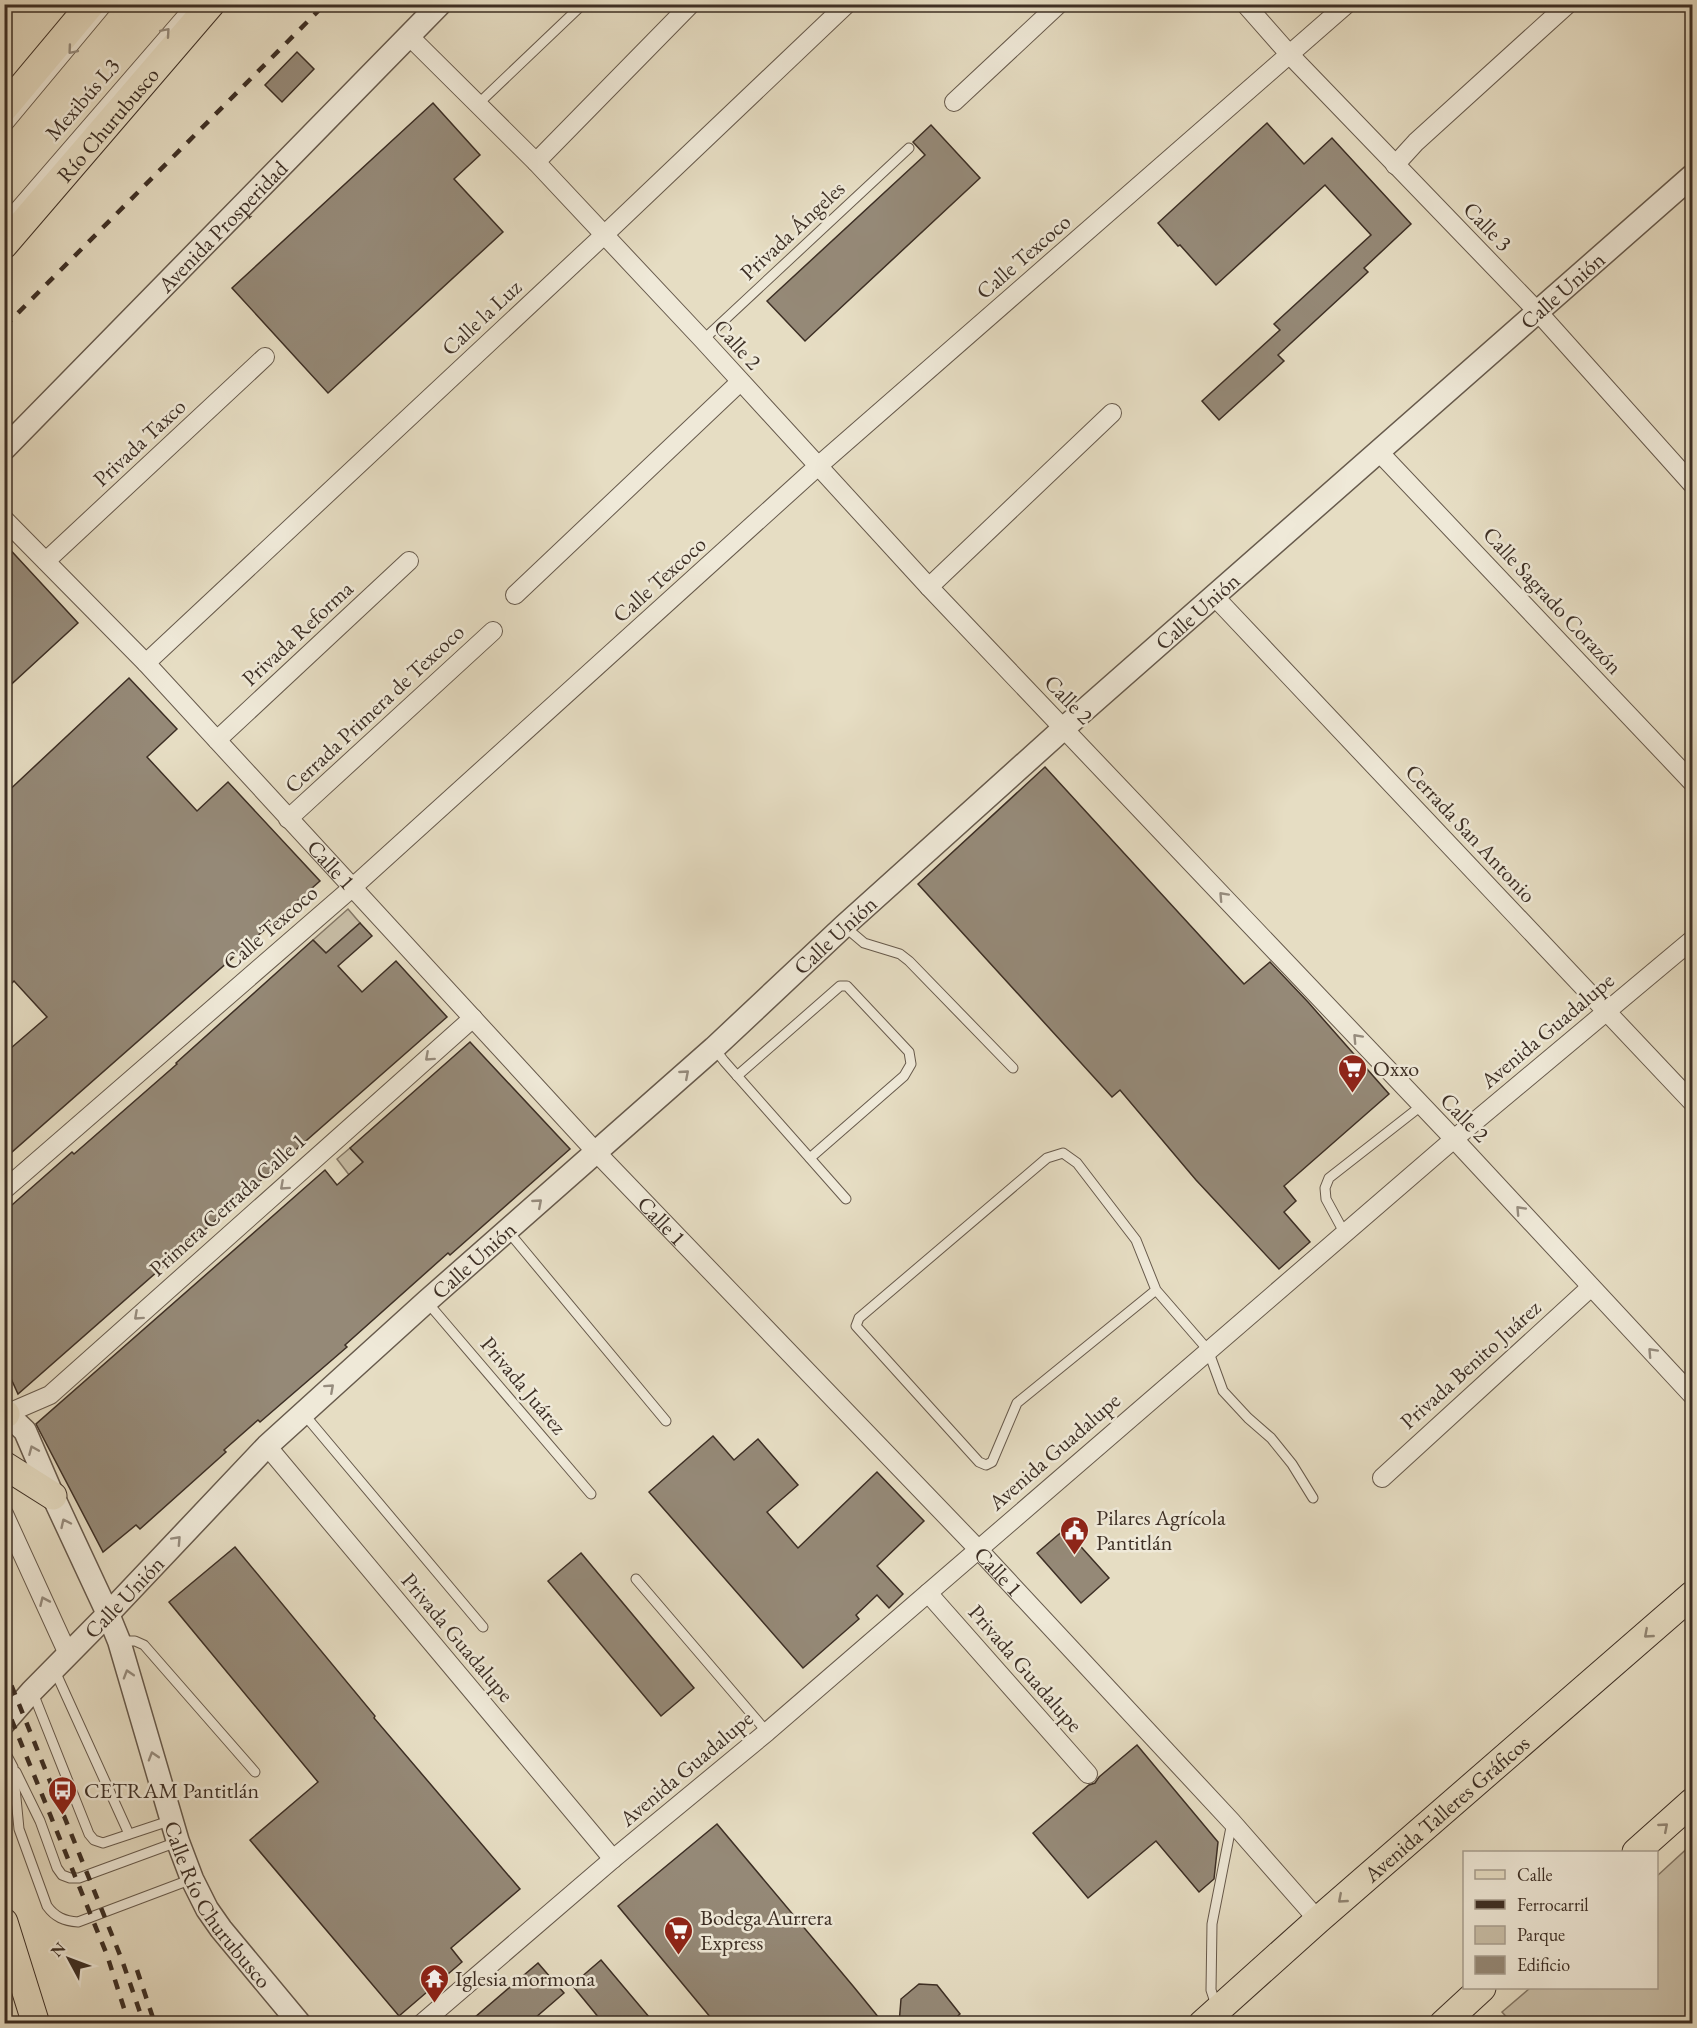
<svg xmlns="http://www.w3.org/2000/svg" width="1697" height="2028" viewBox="0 0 1697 2028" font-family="'EB Garamond',serif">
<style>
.green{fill:#c9bfa8;stroke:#837766;stroke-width:1.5}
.building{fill:#958977;stroke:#3d2f25;stroke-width:1.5}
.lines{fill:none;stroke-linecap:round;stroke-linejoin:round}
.service-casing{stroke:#675a4c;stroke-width:11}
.minor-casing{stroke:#675a4c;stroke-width:20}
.tertiary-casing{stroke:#675a4c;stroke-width:25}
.primary-casing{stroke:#3d2f25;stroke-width:29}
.service{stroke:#efe9d8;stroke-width:9}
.minor{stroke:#efe9d8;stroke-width:18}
.tertiary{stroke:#efe9d8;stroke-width:22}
.primary{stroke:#e6ddc3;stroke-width:27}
.rail{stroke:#3d2f25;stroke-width:4.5;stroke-dasharray:10 10;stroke-linecap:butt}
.oneway{stroke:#968c7e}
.oneway2{stroke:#928674}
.labels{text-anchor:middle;stroke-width:5;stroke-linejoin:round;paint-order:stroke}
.street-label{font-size:22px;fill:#3d2f25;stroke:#efe9d8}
.poi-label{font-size:22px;fill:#3d2f25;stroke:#efe9d8;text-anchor:start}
</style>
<rect width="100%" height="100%" fill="#e6ddc3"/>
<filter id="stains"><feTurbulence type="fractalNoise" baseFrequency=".00333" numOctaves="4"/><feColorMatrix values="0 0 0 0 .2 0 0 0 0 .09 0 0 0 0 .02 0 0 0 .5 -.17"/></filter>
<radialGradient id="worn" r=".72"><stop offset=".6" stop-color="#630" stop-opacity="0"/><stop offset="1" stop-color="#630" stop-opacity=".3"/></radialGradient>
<!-- green -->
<g class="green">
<polygon points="348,909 360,923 326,953 313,940"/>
<polygon points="350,1148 399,1201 381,1217 337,1159"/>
<polygon points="1692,1844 1692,2023 1512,2023 1502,2012 1530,1988 1656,1988 1657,1876"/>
</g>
<!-- building -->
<g class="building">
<polygon points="297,52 314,69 282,102 265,85"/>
<polygon points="433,103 480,155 454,179 503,232 328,393 232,288"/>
<polygon points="1267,123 1304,164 1332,138 1411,224 1364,268 1368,272 1278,355 1284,361 1219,420 1202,401 1280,330 1274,324 1371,235 1325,185 1216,285 1180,245 1178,246 1158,223"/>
<polygon points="931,125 980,178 805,341 767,301 925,155 913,142"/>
<polygon points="4,543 78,623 4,691"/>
<polygon points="129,678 177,729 147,757 197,811 228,782 320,881 4,1159 4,1054 47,1017 14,981 4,991 4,795"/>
<polygon points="1045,767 1244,984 1270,962 1308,1002 1389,1094 1284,1186 1296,1201 1284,1212 1310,1242 1279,1269 1196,1180 1120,1090 1112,1097 918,884"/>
<polygon points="360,923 372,936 338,966 362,992 396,961 447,1017 18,1394 4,1363 4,1212 72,1152 74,1154 177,1064 176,1063 313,940 326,953"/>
<polygon points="470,1042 570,1149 450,1255 448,1253 345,1345 347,1347 260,1422 258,1420 224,1450 226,1452 140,1529 136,1525 103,1552 36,1424 325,1170 337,1185 363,1162 350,1148"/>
<polygon points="713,1436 734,1460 758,1439 798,1485 767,1512 798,1548 877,1472 924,1521 877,1566 903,1594 889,1608 877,1595 856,1615 859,1619 803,1668 649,1492"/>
<polygon points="1065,1529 1109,1578 1081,1603 1037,1553"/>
<polygon points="235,1547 375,1716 374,1718 520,1889 451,1948 462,1962 399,2016 250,1840 318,1782 169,1602"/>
<polygon points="581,1553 694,1688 661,1716 548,1581"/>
<polygon points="1137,1745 1218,1842 1214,1879 1199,1892 1156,1841 1088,1898 1033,1833 1089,1785 1095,1783 1099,1777"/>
<polygon points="717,1824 853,1986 884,2024 716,2024 618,1906"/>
<polygon points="601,1960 655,2024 604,2024 572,1985"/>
<polygon points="538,1963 564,1993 528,2024 467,2024"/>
<polygon points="919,1984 937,1985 960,2014 949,2024 899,2024 901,1999"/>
</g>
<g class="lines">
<defs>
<g id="service">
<polyline points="477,105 583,4"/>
<polyline points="4,130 109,4"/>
<polyline points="4,220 191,4"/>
<polyline points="703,340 909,148"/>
<polyline points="844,926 864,943 900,954 909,961 1013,1068"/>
<polyline points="714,1048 724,1061 846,1199"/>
<polyline points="737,1076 840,986 847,986 909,1052 911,1064 904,1076 810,1158"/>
<polyline points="507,1230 666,1421"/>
<polyline points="1345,1234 1326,1199 1325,1188 1329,1178 1421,1106"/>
<polyline points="1156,1290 1017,1403 992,1462 986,1465 979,1462 856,1326 859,1318 1047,1158 1063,1153 1077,1163 1136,1240 1156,1290 1208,1350 1223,1391 1248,1418 1271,1438 1292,1464 1313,1498"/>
<polyline points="427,1302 591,1494"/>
<polyline points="303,1413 483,1627"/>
<polyline points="636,1579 767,1732"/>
<polyline points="121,1641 135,1641 144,1645 255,1772"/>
<polyline points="55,1671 129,1834"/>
<polyline points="33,1693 89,1834 94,1840 103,1843 172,1820"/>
<path d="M4 1750 13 1767 19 1829 47 1906C55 1917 64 1921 78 1922L192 1879"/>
<polyline points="16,1772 40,1821 57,1868 62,1875 70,1878 79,1878 177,1842"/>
<polyline points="1216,2005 1211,1990 1212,1924 1232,1822"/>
</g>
<g id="minor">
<polyline points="1245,4 1290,55 1538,312 1692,484"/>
<polyline points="410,37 536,162 703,340 929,587 1454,1139 1692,1395"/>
<polyline points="954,102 1059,4"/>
<polyline points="536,162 691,4"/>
<polyline points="1395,165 1416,142 1568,4"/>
<polyline points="1379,452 1692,782"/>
<path id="s1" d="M4 519 146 663 596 1152 978 1549 1232 1822 1318 1920"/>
<polyline points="46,561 265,357"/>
<polyline points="929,587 1112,413"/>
<polyline points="515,595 740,382"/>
<polyline points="1214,596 1692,1102"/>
<polyline points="146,663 604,235 847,4"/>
<polyline points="217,740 409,561"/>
<polyline points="288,819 493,631"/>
<polyline points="4,1190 353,887 817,467 1347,4"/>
<polyline points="6,1414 50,1395 473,1018"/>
<polyline points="267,1446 613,1859"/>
<polyline points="1382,1478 1591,1287"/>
<polyline points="4,1514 68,1654"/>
<polyline points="928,1593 1088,1774"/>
<polyline points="421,2024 613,1859 767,1732 1454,1139 1692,940"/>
</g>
<g id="tertiary">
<path id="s2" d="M4 449 440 4"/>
<path id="s3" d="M4 1411 25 1431 53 1496 108 1614 119 1641 178 1842 192 1879 207 1909 221 1929 300 2024"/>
<path id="s4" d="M4 1723 32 1691 108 1614 267 1446 427 1301 714 1048 844 926 1064 728 1692 176"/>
</g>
<g id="primary">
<polyline points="4,108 91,4"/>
<path id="s5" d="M4 245 211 4"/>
<polyline points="4,1415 6,1414"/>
<polyline points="4,1465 53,1496"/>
<polyline points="1636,1852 1692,1802"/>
<polyline points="4,1922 36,2024"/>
<path id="s6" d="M1202 2024 1318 1920 1692 1595"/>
<polyline points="1443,2024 1482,1988"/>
</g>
</defs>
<!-- service casing -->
<use href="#service" class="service-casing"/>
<!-- minor casing -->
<use href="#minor" class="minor-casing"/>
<!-- tertiary casing -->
<use href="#tertiary" class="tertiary-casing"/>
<!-- primary casing -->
<use href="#primary" class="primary-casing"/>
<!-- service -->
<use href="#service" class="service"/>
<!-- minor -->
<use href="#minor" class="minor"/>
<!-- tertiary -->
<use href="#tertiary" class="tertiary"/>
<!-- primary -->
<use href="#primary" class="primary"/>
<!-- rail -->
<g class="rail">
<polyline points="4,327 325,4"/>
<polyline points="4,1667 122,1960 144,2024"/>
<polyline points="4,1701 107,1955 129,2024"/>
<polyline points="137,1970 155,2024"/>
</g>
</g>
<!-- one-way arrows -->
<defs><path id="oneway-chevron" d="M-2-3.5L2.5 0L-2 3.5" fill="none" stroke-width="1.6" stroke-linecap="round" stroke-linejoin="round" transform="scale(1.5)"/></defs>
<g class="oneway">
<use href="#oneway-chevron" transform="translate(166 32) rotate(-49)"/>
<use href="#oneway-chevron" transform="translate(72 50) rotate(130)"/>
<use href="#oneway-chevron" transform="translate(1223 896) rotate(-133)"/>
<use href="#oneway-chevron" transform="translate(1357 1038) rotate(-133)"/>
<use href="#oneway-chevron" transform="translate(429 1057) rotate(138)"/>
<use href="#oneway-chevron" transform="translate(685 1074) rotate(-41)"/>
<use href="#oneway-chevron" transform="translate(284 1186) rotate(138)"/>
<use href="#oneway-chevron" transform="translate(538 1203) rotate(-41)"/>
<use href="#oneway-chevron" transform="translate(1520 1210) rotate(-133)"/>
<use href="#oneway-chevron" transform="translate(138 1316) rotate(138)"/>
<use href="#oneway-chevron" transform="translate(1652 1352) rotate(-133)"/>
<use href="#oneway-chevron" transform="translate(330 1388) rotate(-42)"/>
<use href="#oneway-chevron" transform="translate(33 1450) rotate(-113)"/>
<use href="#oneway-chevron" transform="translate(65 1523) rotate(-115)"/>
<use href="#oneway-chevron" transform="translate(177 1540) rotate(-47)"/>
<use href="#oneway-chevron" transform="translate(44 1601) rotate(-114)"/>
<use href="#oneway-chevron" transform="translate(128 1674) rotate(-107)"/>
<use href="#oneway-chevron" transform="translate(153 1756) rotate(-107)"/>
</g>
<g class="oneway2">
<use href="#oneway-chevron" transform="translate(1648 1634) rotate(139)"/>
<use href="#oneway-chevron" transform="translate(1664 1827) rotate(-41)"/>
<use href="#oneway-chevron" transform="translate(1342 1899) rotate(139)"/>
</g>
<!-- icons -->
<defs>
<symbol id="supermarket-pin" viewBox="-11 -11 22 30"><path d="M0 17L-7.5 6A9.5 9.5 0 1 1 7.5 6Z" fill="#8f2418" stroke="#efe9d8"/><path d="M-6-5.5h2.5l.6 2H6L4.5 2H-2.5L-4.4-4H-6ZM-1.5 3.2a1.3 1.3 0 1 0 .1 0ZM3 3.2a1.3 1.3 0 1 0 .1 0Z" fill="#fff"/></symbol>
<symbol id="civic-pin" viewBox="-11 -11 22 30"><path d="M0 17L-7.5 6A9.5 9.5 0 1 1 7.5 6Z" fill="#8f2418" stroke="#efe9d8"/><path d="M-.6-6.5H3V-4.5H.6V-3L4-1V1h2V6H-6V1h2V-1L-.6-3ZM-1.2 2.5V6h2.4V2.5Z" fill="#fff"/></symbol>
<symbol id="bus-pin" viewBox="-11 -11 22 30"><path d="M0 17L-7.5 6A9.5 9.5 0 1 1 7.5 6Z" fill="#8f2418" stroke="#efe9d8"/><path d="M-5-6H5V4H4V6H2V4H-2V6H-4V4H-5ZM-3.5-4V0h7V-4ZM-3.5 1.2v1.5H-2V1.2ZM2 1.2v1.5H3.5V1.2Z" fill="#fff"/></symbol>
<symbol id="temple-pin" viewBox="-11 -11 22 30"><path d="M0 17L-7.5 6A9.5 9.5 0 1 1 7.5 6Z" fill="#8f2418" stroke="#efe9d8"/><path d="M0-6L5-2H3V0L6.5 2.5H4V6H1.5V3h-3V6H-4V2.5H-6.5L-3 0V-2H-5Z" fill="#fff"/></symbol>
</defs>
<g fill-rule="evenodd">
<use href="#supermarket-pin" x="1336" y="1052" width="33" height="45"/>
<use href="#civic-pin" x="1058" y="1514" width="33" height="45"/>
<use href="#bus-pin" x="46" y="1774" width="33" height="45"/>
<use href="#supermarket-pin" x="662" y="1914" width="33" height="45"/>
<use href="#temple-pin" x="418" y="1962" width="33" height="45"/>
</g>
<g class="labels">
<!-- street labels -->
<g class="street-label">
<text transform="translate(82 99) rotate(-49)" y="8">Mexibús L3</text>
<text dy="8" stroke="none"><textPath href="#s5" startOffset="159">Río Churubusco</textPath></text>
<text transform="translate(1488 226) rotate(46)" y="8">Calle 3</text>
<text dy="8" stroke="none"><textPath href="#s2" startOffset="312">Avenida Prosperidad</textPath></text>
<text transform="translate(792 230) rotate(-43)" y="8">Privada Ángeles</text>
<text transform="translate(1023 256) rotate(-41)" y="8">Calle Texcoco</text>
<text dy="8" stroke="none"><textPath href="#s4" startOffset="2118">Calle Unión</textPath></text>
<text transform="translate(481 317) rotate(-43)" y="8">Calle la Luz</text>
<text transform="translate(738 344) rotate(48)" y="8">Calle 2</text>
<text transform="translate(139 442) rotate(-43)" y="8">Privada Taxco</text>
<text transform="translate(659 579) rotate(-42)" y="8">Calle Texcoco</text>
<text transform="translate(1553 600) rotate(47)" y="8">Calle Sagrado Corazón</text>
<text dy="8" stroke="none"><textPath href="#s4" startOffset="1632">Calle Unión</textPath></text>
<text transform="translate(297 633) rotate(-43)" y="8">Privada Reforma</text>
<text transform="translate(1069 699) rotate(46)" y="8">Calle 2</text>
<text transform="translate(374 708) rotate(-43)" y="8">Cerrada Primera de Texcoco</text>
<text transform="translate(1471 833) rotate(47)" y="8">Cerrada San Antonio</text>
<text dy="8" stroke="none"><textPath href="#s1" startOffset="476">Calle 1</textPath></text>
<text transform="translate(270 927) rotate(-41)" y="8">Calle Texcoco</text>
<text dy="8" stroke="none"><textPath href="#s4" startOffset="1146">Calle Unión</textPath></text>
<text transform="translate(1547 1030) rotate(-40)" y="8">Avenida Guadalupe</text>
<text transform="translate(1465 1117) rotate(46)" y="8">Calle 2</text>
<text transform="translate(227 1204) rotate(-42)" y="8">Primera Cerrada Calle 1</text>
<text dy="8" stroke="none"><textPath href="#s1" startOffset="962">Calle 1</textPath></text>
<text dy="8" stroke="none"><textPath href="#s4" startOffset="660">Calle Unión</textPath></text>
<text transform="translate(1470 1364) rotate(-42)" y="8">Privada Benito Juárez</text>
<text transform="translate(524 1385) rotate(50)" y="8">Privada Juárez</text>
<text transform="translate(1054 1451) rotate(-41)" y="8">Avenida Guadalupe</text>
<text dy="8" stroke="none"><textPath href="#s1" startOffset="1448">Calle 1</textPath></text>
<text dy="8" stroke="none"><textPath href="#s4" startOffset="174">Calle Unión</textPath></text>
<text transform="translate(458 1637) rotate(50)" y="8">Privada Guadalupe</text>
<text transform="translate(1026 1668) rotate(49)" y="8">Privada Guadalupe</text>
<text transform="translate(686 1768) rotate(-40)" y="8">Avenida Guadalupe</text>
<text dy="8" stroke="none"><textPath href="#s6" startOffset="326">Avenida Talleres Gráficos</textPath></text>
<text dy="8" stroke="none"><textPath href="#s3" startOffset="543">Calle Río Churubusco</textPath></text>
</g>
<!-- poi labels -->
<g class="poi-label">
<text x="1373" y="1076">Oxxo</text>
<text x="1096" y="1525">Pilares Agrícola<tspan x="1096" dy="25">Pantitlán</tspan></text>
<text x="84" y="1798">CETRAM Pantitlán</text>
<text x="700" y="1925">Bodega Aurrera<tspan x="700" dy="25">Express</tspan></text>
<text x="455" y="1986">Iglesia mormona</text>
</g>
</g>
<!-- margin -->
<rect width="1697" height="2028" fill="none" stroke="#e6ddc3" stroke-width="24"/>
<rect x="6" y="6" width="1685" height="2016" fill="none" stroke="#3d2f25" stroke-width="3"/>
<rect x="12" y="12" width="1673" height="2004" fill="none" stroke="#3d2f25" stroke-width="1.5"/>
<!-- legend -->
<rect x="1463" y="1851" width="195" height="138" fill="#efe9d8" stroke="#a89f90" stroke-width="1.5"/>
<rect x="1475" y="1870" width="30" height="9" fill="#e6ddc3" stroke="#a89f90" stroke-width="1.5"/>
<text x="1517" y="1881" font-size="18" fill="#3d2f25">Calle</text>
<rect x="1475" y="1900" width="30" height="9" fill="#3d2f25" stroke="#a89f90" stroke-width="1.5"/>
<text x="1517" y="1911" font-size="18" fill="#3d2f25">Ferrocarril</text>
<rect x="1475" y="1926" width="30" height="18" fill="#c9bfa8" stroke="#a89f90" stroke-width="1.5"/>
<text x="1517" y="1941" font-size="18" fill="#3d2f25">Parque</text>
<rect x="1475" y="1956" width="30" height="18" fill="#958977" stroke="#a89f90" stroke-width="1.5"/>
<text x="1517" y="1971" font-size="18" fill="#3d2f25">Edificio</text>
<!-- north arrow -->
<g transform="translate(69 1959) rotate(311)" stroke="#efe9d8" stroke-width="4.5" paint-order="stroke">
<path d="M0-4.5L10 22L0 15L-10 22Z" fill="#3d2f25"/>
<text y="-9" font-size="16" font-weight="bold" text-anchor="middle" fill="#3d2f25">N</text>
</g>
<rect width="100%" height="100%" filter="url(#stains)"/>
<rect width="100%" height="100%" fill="url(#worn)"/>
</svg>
